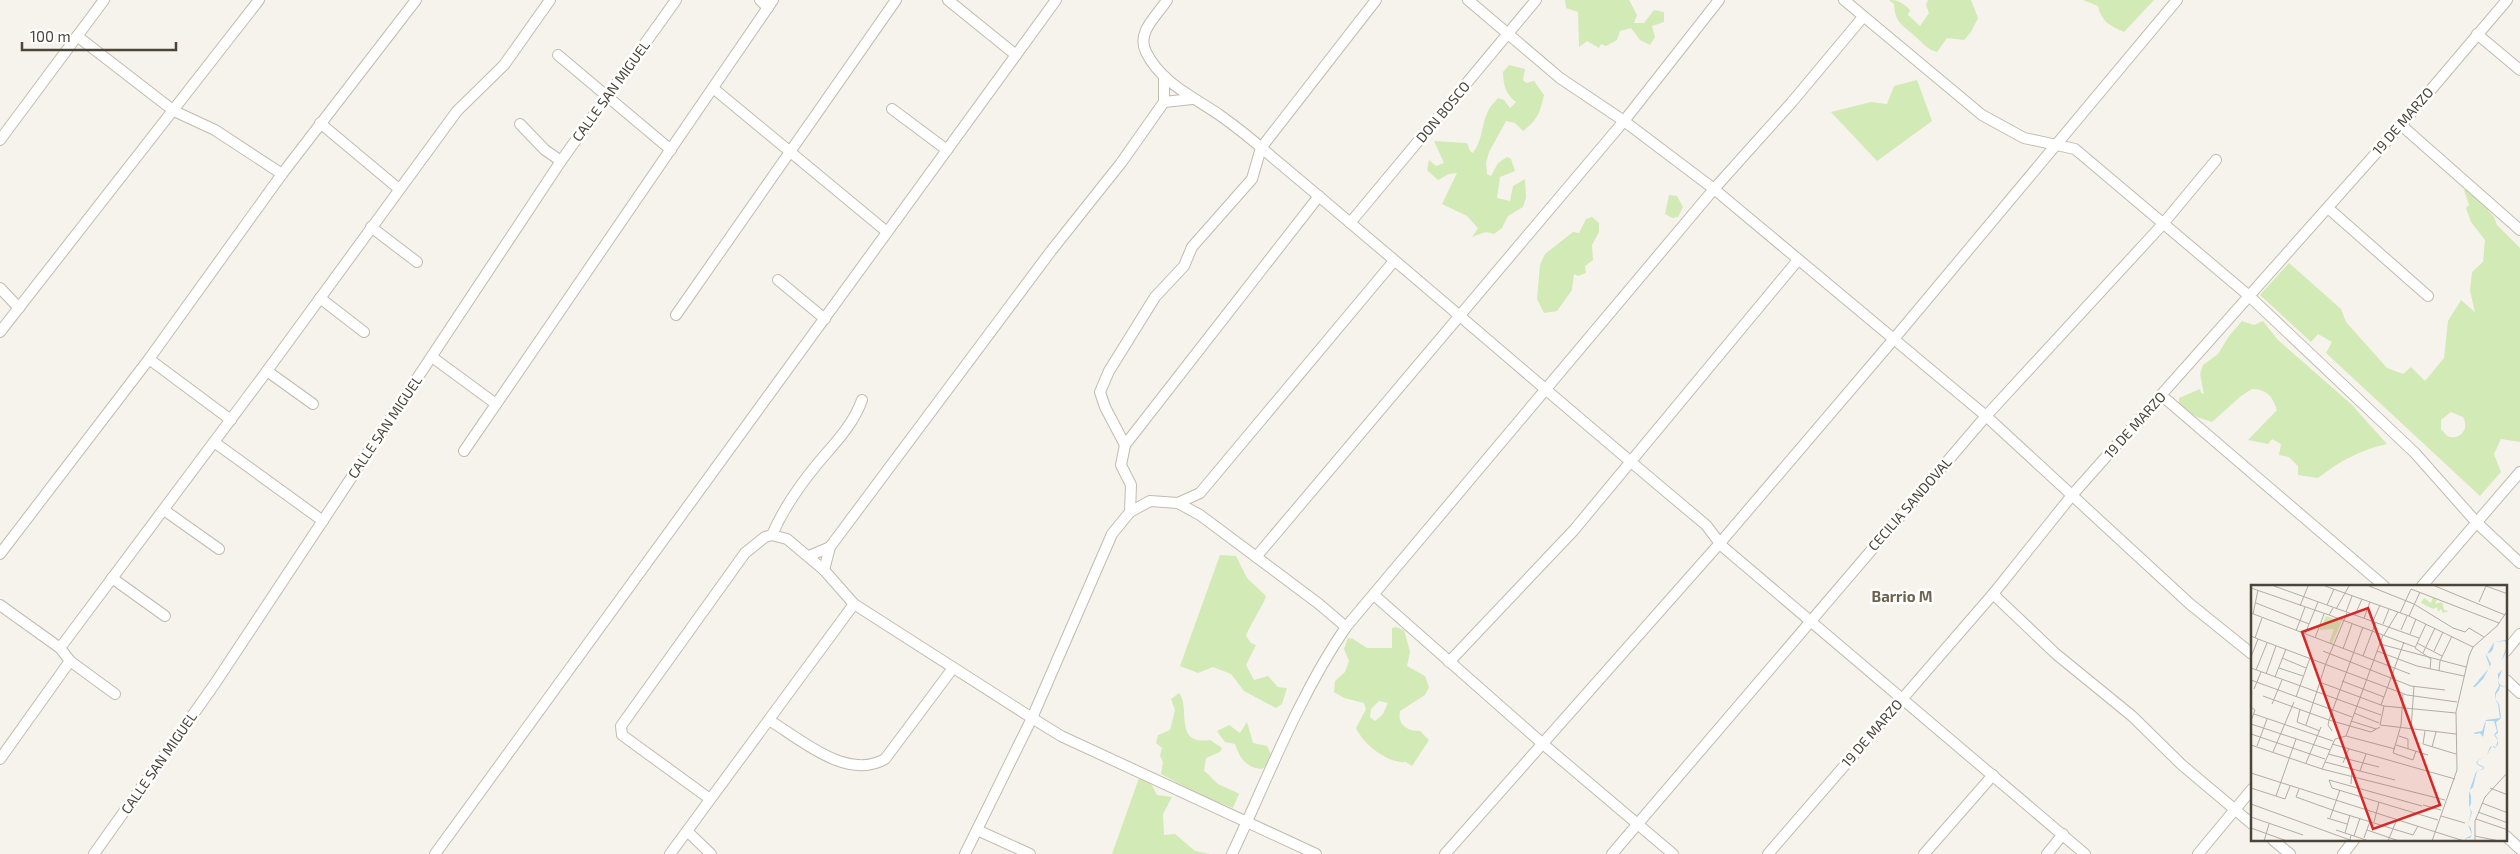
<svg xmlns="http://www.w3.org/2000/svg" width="2520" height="854" viewBox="0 0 2520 854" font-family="'Exo 2',sans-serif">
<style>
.green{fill:#d2eab5;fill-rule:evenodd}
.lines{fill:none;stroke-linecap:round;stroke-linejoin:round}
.minor-casing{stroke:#c2bbae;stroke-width:12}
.minor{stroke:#fff;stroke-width:10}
.labels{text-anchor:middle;stroke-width:5;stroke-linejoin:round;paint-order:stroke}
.street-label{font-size:14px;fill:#4b4439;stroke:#fff}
.neighbourhood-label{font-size:15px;font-weight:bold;fill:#6e6250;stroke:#fff}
.inset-road{fill:none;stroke:#b2ada4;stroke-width:1}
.view{fill:#d62828;fill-opacity:0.15;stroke:#d62828;stroke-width:2.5}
.inset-edge{fill:none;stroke:#4b4439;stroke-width:2.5}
</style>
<rect width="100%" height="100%" fill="#f6f3ec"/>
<!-- green -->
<g class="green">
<polygon points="1565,0 1629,0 1637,15 1634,23 1644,23 1654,10 1664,12 1664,22 1652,26 1655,37 1650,45 1640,40 1631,28 1620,31 1617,40 1606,46 1601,44 1599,48 1587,41 1579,47 1578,12 1566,8"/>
<path d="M1889 0C1899 0 1903 3 1910 10L1908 15 1920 26 1929 13 1926 5 1928 0H1971L1978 18 1971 32 1964 40 1947 38 1937 52C1928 50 1925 45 1918 39 1906 26 1895 26 1894 4Z"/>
<path d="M2083 0H2154L2124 32C2110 26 2101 21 2098 6Z"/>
<path d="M1509 65 1525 69 1523 80 1526 83 1534 81 1544 95C1540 112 1538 120 1523 131L1515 123 1506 121 1489 152 1486 163 1487 174 1491 176 1498 163 1507 157 1511 159 1515 171 1500 177 1497 198 1510 201 1513 186 1525 179 1526 198 1523 207 1508 216 1502 228 1494 234 1486 232 1472 237 1478 228 1467 216 1442 204 1457 173 1449 174 1438 180 1427 170 1429 160 1436 166 1444 163 1434 141 1467 143 1470 151 1473 153C1483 139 1481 126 1488 111 1490 106 1494 103 1498 98L1504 100 1510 108 1516 102C1506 95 1503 84 1503 72Z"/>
<polygon points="1917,80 1932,121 1877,161 1831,112 1871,102 1887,104 1894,86"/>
<path d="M2469 189 2494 217 2497 225 2520 248V442L2501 439 2494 454 2501 472 2480 496 2326 353 2332 342 2318 334 2311 342 2260 295 2289 263 2341 309 2346 322 2387 368 2403 374 2411 367 2425 381 2444 358 2448 321 2461 300 2475 312 2470 291 2472 272 2483 262 2485 240 2471 222 2466 208 2469 205 2464 190ZM2451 412 2463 417C2470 429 2460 441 2447 436L2441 429V420Z"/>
<polygon points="1669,195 1677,196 1683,207 1678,217 1672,218 1665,214"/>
<polygon points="1592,217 1599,223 1599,232 1592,245 1593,260 1585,266 1586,273 1578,276 1574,274 1572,290 1557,311 1544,313 1537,299 1540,265 1545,254 1573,232 1579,233 1586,219"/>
<path d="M2242 321 2254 325 2263 321 2278 340 2351 404 2387 444C2360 450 2340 461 2318 478L2298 475V466L2289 457 2279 455 2281 444 2272 439 2268 444 2248 440 2277 410C2272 396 2268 390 2252 389L2241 396 2212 422 2197 417 2179 405V398L2200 389 2201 393 2204 394 2200 374 2203 365 2218 354 2229 336Z"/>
<path d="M1220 555 1236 556 1247 578 1266 596C1266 600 1249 627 1246 636L1251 643 1256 645 1246 665 1254 680 1268 676 1278 687 1287 688 1282 704 1276 708 1244 691 1231 674 1213 667 1198 673 1180 666Z"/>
<path d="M1396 627 1404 630 1410 652 1407 666 1425 676 1429 687 1425 695 1400 711C1397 725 1407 731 1420 731L1429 740 1412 766 1406 762C1388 764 1363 744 1356 728L1366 709 1364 703 1344 698 1334 692 1335 681 1345 672 1349 661 1344 649 1348 638 1353 639 1367 648H1392V628ZM1379 701 1388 703 1383 714 1375 721 1370 717 1371 709Z"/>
<path d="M1179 693C1191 707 1173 746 1210 740L1222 748 1220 752 1206 758 1204 771C1211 775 1214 782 1220 785 1226 788 1233 790 1239 794L1233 808 1200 795 1161 774 1163 762 1160 756 1162 748 1156 743 1158 735 1170 730 1175 710 1171 699Z"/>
<path d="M1247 722 1253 743 1267 746 1271 754 1269 763 1262 769C1247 768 1240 759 1235 744L1225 742 1217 731 1229 725 1240 733Z"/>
<polygon points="1139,778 1151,784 1157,795 1172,797 1163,814 1164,835 1175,834 1195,851 1210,854 1112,854"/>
</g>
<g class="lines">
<defs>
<g id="minor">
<polyline points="760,0 768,8"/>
<polyline points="948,0 1016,55"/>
<path d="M1167 0C1157 16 1136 32 1146 52 1161 83 1194 97 1221 116 1238 128 1255 142 1271 156 1417 278 1560 403 1706 525L1722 546 2085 854"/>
<polyline points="1468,0 1560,78 1624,121 1714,189 1986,416 2190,604 2252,654"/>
<polyline points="1844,0 1982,115 2024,138 2075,149 2248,295 2415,453 2477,523 2520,563"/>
<polyline points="2477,34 2520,70"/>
<polyline points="77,36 174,111 215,130 282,174"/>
<polyline points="558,55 671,150"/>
<polyline points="713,88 887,232"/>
<polyline points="1164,102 1192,99"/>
<polyline points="892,109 947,150"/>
<polyline points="320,123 399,189"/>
<polyline points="520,124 545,150 561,161"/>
<polyline points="2401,125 2520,230"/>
<polyline points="0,140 104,0"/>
<polyline points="2328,208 2428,296"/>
<polyline points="1350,223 1536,0"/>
<polyline points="371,227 417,262"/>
<polyline points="778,280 825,319"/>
<polyline points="0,288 19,308"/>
<polyline points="320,298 364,332"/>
<polyline points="676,315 896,0"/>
<polyline points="0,332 259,0"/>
<polyline points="432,357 496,404"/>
<polyline points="149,359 231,420"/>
<polyline points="267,371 313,404"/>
<polyline points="2161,395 2384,586"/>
<polyline points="214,442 323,521"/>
<polyline points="1125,445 1319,196"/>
<polyline points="464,451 773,0"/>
<polyline points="1178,503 1200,493 1394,261"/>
<polyline points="164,510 219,549"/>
<polyline points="1130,512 1131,485 1121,465 1125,445 1105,407 1100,392 1109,371 1155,297 1184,266 1192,247 1252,179 1261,148 1376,0"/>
<path d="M772 535C783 509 799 486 818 463 835 443 853 425 862 400"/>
<polyline points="0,554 149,359 282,174 416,0"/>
<polyline points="809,556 830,547"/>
<polyline points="1256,557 1624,121 1719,0"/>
<polyline points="824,570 830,547 1051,251 1121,163 1164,102 1164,76"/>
<polyline points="112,578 165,616"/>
<polyline points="2422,586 2520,472"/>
<polyline points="1993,594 2056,654 2132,716 2182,765 2252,824"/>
<polyline points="1374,595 1543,744 1673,854"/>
<polyline points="0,605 60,648 70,661 115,694"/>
<polyline points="60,648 261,379 457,111 504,65 550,0"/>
<polyline points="2506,651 2520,634"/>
<polyline points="1449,662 1574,530 1798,260"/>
<polyline points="2506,680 2520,693"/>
<path d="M769 720C800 739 847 781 885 759L953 668"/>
<polyline points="0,759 70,661"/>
<polyline points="710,799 622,735 621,726 745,553 765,537 772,535 787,539 824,570 854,604 1032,718 1061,736 1316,854"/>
<polyline points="977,830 1030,854"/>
<polyline points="687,831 711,854"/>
<polyline points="2506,836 2520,849"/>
<polyline points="2273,840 2290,854"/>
<polyline points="94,854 214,685 561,161 676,0"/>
<polyline points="435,854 1056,0"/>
<polyline points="670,854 854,604"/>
<polyline points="965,854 1032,718 1112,534 1130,512 1150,501 1178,503 1200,515 1319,604 1346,627 1714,189 1792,102 1863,17"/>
<path d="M1232 854C1268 778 1298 697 1346 627"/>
<polyline points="1445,854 1720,543 1893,340 2177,0"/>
<polyline points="1612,854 1986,416 2162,225 2216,160"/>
<polyline points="1768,854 1993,594 2073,494 2401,125 2507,0"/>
<polyline points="1924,854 1993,775"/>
<polyline points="2047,854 2063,834"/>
<polyline points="2198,854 2252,789"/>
<polyline points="2343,854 2354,840"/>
</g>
</defs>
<!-- minor casing -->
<use href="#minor" class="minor-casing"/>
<!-- minor -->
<use href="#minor" class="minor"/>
</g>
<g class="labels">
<!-- street labels -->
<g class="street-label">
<text transform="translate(611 91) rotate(-54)" y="5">CALLE SAN MIGUEL</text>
<text transform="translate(1443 112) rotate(-50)" y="5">DON BOSCO</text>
<text transform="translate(2403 121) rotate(-49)" y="5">19 DE MARZO</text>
<text transform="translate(2135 425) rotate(-48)" y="5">19 DE MARZO</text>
<text transform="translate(385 427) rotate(-56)" y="5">CALLE SAN MIGUEL</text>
<text transform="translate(1910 504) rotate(-49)" y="5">CECILIA SANDOVAL</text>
<text transform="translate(1872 733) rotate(-49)" y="5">19 DE MARZO</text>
<text transform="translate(159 763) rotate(-55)" y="5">CALLE SAN MIGUEL</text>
</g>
<!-- neighbourhood labels -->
<g class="neighbourhood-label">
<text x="1902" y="602">Barrio M</text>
</g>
</g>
<!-- overview -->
<g transform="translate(2251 585)">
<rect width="256" height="256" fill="#f6f3ec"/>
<path d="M182 12 186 15 184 19 191 17 193 25 198 26 192 28 190 24 187 27 186 22 182 24 170 18 173 13 180 18ZM75 31 91 36 81 59 78 58 83 44 68 45Z" fill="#d2eab5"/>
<path d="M256 51V62L255 67 251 75V85L247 95 249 100 256 102 249 101 248 105 245 109V115L248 119 250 132 249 134 245 137 247 148 244 150 247 154V160L244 163 241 161 236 170 226 176 227 179 233 182V184L226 186 222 202 218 206 220 211V219L218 222 221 227 217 240 220 243 221 250 219 253H216L214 256 215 253 221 250 217 240 220 227 218 222V207L225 187 233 183 227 180 225 177 236 170 239 162 242 161 245 162 247 155 243 150 246 146 243 136H235L232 152 229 148 225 149 222 148 231 146 235 135 249 133 247 119 245 116 244 108 248 101 247 95V89L251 85V74L256 61 254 56 243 57 242 64 240 67 236 69V71L240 79 239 81 232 94 224 102H222L239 82 235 71 243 57 255 55Z" fill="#a9d4f2"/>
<path class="inset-road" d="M23 1 168 53M74 1 158 31 222 62M118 1 163 19 202 43 214 47 218 43 233 52M184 1 254 30M235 1 257 9M0 3 78 30 82 23M228 17 235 1M5 18 58 39M76 20 83 4M49 21 57 1M85 24 98 1M95 27 101 11M0 28 159 89M149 28 160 4 248 38M2 29 7 5M78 30 164 62M104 30 111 14M158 31 169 7M113 33 119 17M122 36 129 20M132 39 138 24M175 39 164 63 180 74 179 84M112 42 78 135 120 147 129 142M150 45 156 31M45 46 54 22M54 49 67 17M159 49 165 34M133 50 147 27M0 51 7 54 0 72M4 53 11 33M64 53 73 29M7 54 156 110 206 117M153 57 130 120 133 121 129 140 205 149M166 58 191 71M129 59 215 82M92 64 101 39M72 66 160 101 194 105M126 66 166 81 213 91M183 66 192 47M172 68 184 43M112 71 125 37M31 73 55 83M0 83 130 130M28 83 52 91M5 85 16 58M188 86 189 76 201 51M15 89 25 61M24 92 35 64M0 95 101 132M91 96 133 112M71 98 130 120M3 104 10 87M152 109 150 140 142 168 162 175 165 166M12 111 78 135 77 140 81 146M45 112 59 73M21 119 31 95M133 121 205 128M0 122 4 125 0 136M49 124 46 137 69 146M103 128 128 138M3 129 82 156M100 136 125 144M0 139 79 165M55 140 75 78 96 28M160 144 163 101M174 146 172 159 205 169M0 149 74 174M95 151 144 164M148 151 157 154V164M81 159 204 194M0 160 71 184 194 215M145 160 177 170M6 161 16 134M181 162 185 147M22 167 43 117M77 169 128 182M74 177 144 195M55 178 70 142M92 178 98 163M71 184 84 154 95 151 132 50M109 186 115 169M0 188 213 256M100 199 101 184M0 203 34 214 39 201M239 203 257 210M48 204 45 212 84 226 162 250 167 241M25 211 45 154M231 218 257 228M0 219 99 255 100 250M172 220 190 225M171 221 78 195 81 203 187 235M227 227 257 238M190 231 214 238M0 232 52 250M76 233 96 239M79 233 89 205M225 234 257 245M123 237 128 217M0 243 36 256M85 245 118 256M116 245 148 256M94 248 99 230M103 251 109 233M224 251 248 256M113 253 119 236M13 256 18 239M137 256 146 234M181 256 206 185 205 127 218 71 222 62 246 41 257 25M224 256V236L234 212 257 187"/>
<path class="view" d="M117 23 189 220 122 244 51 47Z"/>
<rect width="256" height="256" class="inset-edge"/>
</g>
<!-- scale -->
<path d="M22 42v8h154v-8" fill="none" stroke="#4b4439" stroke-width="2.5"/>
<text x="30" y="42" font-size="15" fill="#4b4439" stroke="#ffffff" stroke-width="4" paint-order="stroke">100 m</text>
</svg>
